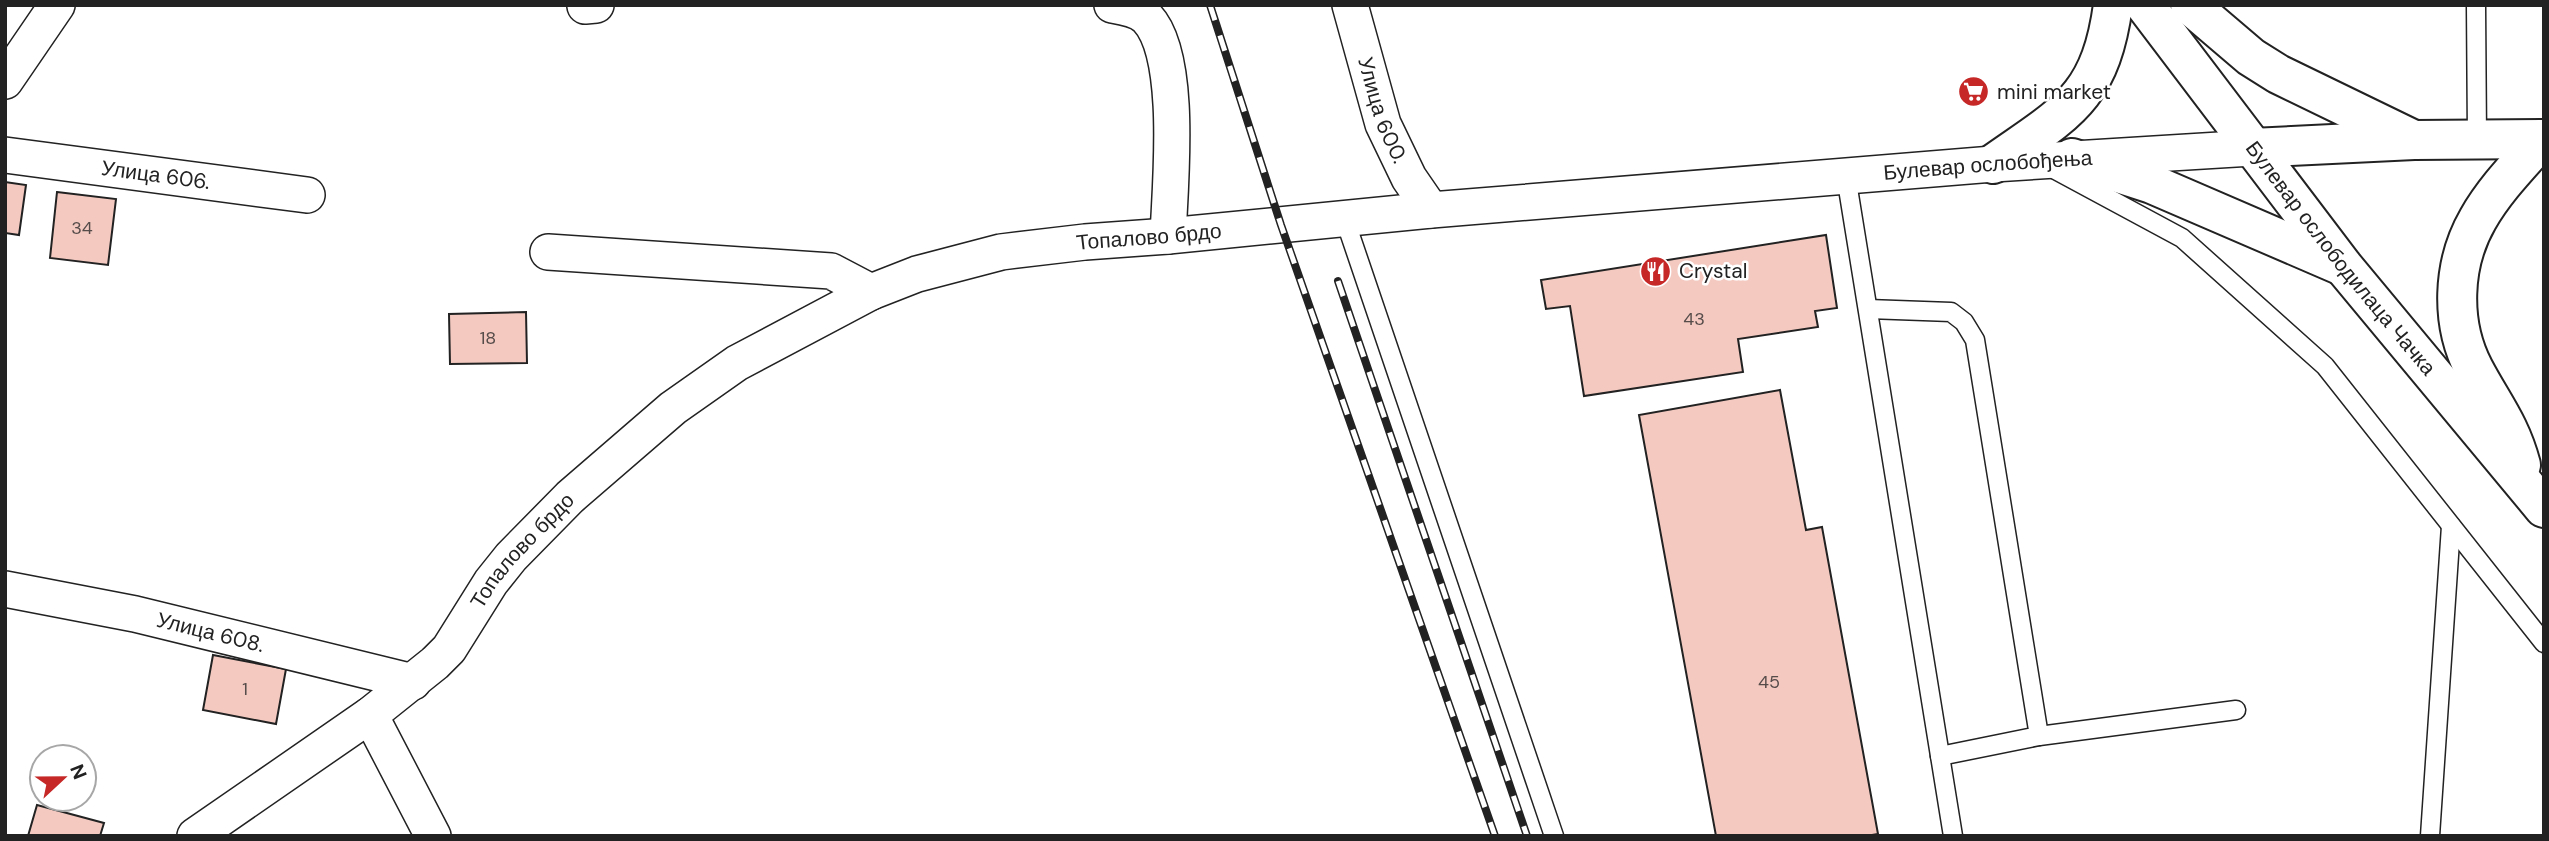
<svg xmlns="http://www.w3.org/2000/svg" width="2549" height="841" viewBox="0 0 2549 841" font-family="'DM Sans',sans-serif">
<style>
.building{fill:#f3c9c0;stroke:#222;stroke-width:2}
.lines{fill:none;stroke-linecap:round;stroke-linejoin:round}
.service-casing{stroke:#222;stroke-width:21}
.minor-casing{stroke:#222;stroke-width:38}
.secondary-casing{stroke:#222;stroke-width:42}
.primary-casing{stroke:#222;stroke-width:42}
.service{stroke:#fff;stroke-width:18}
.minor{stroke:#fff;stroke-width:35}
.secondary{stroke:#fff;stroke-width:38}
.primary{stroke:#fff;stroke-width:38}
.rail-casing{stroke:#222;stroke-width:8}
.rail{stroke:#fff;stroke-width:5;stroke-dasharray:16;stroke-linecap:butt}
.labels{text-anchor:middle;stroke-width:5;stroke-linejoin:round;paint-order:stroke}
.number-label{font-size:18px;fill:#564c4a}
.poi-label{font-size:21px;fill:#222;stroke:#fff;text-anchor:start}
.street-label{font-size:21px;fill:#222;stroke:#fff}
</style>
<rect width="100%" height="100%" fill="#fff"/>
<!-- building -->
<g class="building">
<polygon points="5,182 26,185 19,235 5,233"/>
<polygon points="57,192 116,199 108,265 50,258"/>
<polygon points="1826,235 1837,308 1815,311 1818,327 1738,339 1743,372 1584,396 1570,306 1546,309 1541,280"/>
<polygon points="526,312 527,363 450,364 449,314"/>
<polygon points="1780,390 1806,530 1822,527 1878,834 1866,836 1716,836 1639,415"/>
<polygon points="213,655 286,669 276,724 203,710"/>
<polygon points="37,805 104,823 100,836 28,836"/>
</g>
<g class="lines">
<defs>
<g id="service">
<polyline points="2476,5 2477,140"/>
<polyline points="2052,168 2182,238 2325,366 2544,643"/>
<polyline points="1846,176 1953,836"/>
<polyline points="1344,217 1554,836"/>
<polyline points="1868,309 1951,312 1964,322 1975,340 2039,736 1940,756"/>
<polyline points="2039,736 2236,710"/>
<polyline points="2430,836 2451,526"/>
</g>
<g id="minor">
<path d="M1112 5C1124 7 1138 9 1147 18 1183 56 1170 185 1168 236"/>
<path id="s1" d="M1350 5 1383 124 1409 178 1431 210"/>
<polyline points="585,6 596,5"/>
<polyline points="5,81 57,5"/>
<path id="s2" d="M5 155 307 195"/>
<polyline points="548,252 831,271 871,292"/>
<path id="s3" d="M5 589 135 614 413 682"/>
<polyline points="370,715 433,836"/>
<path id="s4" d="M195 836 370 715 435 663 449 649 491 582 511 557 570 497 673 408 737 363 871 292 917 274 1001 252 1085 242 1168 236 1431 210 1993 164 2252 148"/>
</g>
<polyline id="secondary" points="2252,148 2414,140 2544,139"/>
<g id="primary">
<path id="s5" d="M2145 5 2343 266 2544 508"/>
<polyline points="2190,5 2251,57 2278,74 2414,140"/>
<polyline points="2072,158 2152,184 2340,265"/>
<path d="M1993 164C2065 113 2100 100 2113 5"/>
<path d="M2521 465C2510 424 2493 405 2474 369 2450 323 2452 264 2478 219 2495 189 2520 164 2542 139"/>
</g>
</defs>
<!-- service casing -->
<use href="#service" class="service-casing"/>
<!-- minor casing -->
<use href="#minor" class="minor-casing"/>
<!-- secondary casing -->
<use href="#secondary" class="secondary-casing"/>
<!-- primary casing -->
<use href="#primary" class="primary-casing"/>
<!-- service -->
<use href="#service" class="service"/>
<!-- minor -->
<use href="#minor" class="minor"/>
<!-- secondary -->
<use href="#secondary" class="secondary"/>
<!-- primary -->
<use href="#primary" class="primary"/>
<defs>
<g id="rail">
<polyline points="1210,5 1281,225 1495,836"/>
<polyline points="1338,281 1527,836"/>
</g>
</defs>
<!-- rail casing -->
<use href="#rail" class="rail-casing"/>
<!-- rail -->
<use href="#rail" class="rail"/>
</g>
<!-- icons -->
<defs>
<symbol id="supermarket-disc" viewBox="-11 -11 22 22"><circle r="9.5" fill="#c62828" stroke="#fff"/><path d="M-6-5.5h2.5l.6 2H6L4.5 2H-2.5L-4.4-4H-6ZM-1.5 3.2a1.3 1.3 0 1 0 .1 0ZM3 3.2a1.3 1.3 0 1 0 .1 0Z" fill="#fff"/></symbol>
<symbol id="restaurant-disc" viewBox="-11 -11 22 22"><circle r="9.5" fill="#c62828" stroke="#fff"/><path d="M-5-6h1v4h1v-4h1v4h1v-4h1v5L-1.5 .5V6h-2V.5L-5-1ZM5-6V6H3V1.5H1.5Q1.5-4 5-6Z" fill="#fff"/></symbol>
</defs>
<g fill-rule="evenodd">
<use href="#supermarket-disc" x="1956" y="74" width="35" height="35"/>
<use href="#restaurant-disc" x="1638" y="254" width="35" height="35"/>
</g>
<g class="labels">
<!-- number labels -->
<g class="number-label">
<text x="82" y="234">34</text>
<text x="1694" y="325">43</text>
<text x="488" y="344">18</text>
<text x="1769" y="688">45</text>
<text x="245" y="695">1</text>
</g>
<!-- poi labels -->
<g class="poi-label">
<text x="1997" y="99">mini market</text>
<text x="1679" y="278">Crystal</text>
</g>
<!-- street labels -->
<g class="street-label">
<text dy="7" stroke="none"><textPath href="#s1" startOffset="110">Улица 600.</textPath></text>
<text dy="7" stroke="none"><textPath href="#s4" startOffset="2004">Булевар ослобођења</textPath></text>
<text dy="7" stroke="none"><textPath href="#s2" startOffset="152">Улица 606.</textPath></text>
<text dy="7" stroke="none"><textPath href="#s4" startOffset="1162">Топалово брдо</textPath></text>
<text dy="7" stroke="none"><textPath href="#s5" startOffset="320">Булевар ослободилаца Чачка</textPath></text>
<text dy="7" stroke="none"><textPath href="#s4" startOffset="439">Топалово брдо</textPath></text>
<text dy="7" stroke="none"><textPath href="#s3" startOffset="210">Улица 608.</textPath></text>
</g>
</g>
<!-- border -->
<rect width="2549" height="841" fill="none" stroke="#222222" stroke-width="14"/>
<!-- north arrow -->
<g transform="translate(63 778) rotate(68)"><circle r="33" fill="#ffffff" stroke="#a7a7a7" stroke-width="2"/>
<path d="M0-5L12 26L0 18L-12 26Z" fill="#c62828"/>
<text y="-10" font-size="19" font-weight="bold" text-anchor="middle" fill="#222222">N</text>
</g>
</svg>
